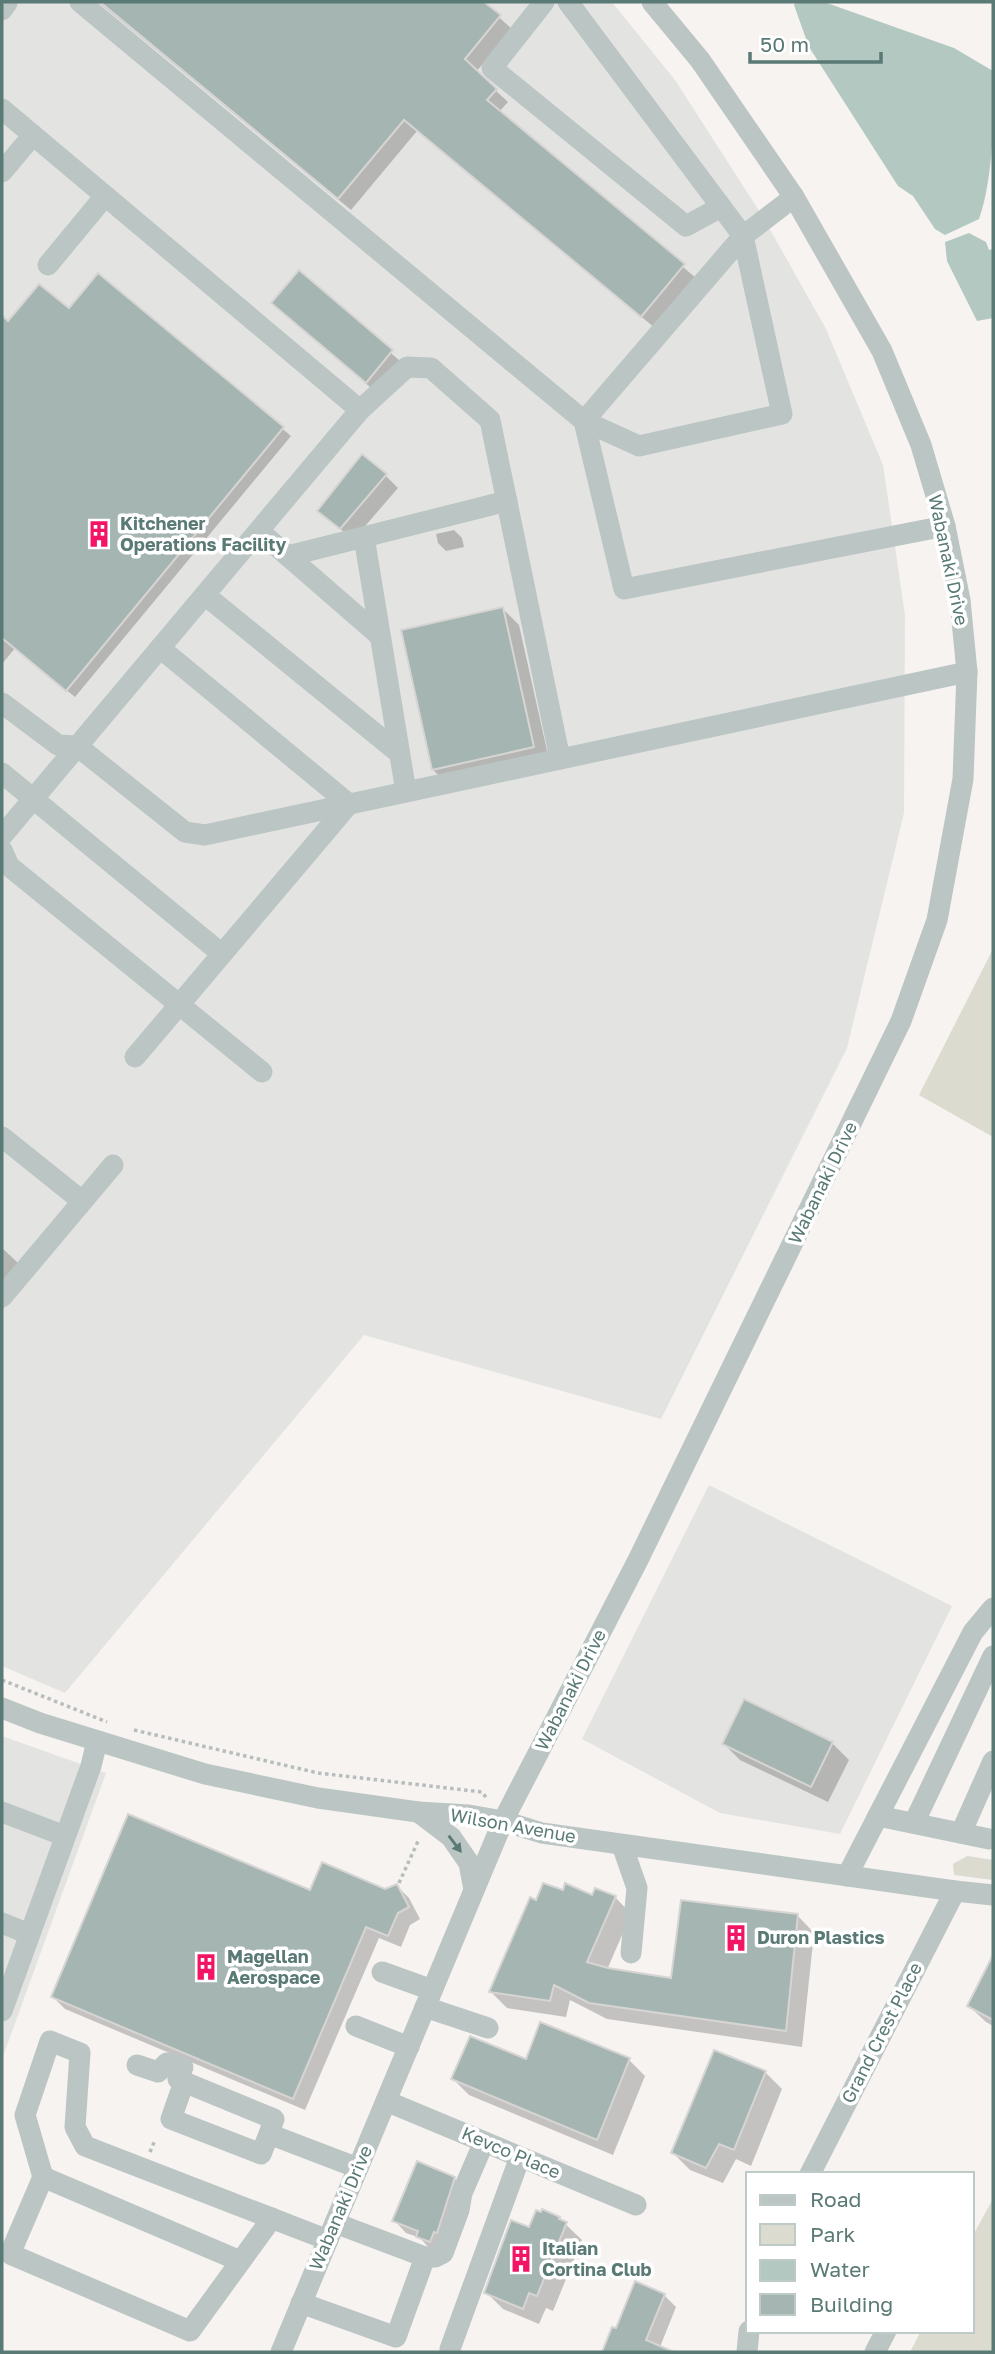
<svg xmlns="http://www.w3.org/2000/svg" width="995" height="2354" viewBox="0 0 995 2354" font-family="'Golos Text',sans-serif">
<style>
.built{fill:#e3e4e2}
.green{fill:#dbdbd0}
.water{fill:#b3c8c1}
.shadow{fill:#0003}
.building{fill:#a4b5b2;stroke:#d7d5d4;stroke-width:2}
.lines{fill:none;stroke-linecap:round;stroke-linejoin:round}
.path{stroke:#b6bdbc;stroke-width:3.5;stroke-dasharray:3.5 3.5;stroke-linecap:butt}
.minor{stroke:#bbc5c4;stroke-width:21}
.oneway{fill:#5a7a75}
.labels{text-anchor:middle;stroke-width:7;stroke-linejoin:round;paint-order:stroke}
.poi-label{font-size:18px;font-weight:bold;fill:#5a7a75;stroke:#fff;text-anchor:start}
.street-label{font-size:18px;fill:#5a7a75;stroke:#fff}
</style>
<rect width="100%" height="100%" fill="#f6f3f1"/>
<!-- built -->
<g class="built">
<polygon points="2,2 612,2 675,80 763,217 826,329 883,465 905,615 904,813 847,1048 661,1419 364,1335 65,1693 2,1666"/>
<polygon points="709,1485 952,1606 840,1834 720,1813 582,1739"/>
<polygon points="2,1736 106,1773 2,2059"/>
</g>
<!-- green -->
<g class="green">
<polygon points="993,949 993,1137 919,1095"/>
<polygon points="967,1856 993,1860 993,1880 954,1875 953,1864"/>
<polygon points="993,2199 993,2352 910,2352 921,2331 972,2331 972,2237"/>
</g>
<!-- water -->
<g class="water">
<path d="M796 2H824L954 48 993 71C995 112 993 181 979 219L945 235 935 229 913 196 898 186 809 47 794 5Z"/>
<polygon points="969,233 986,242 989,250 993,249 993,318 977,321 947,261 945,242"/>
</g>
<!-- shadow -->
<g class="shadow">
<polygon points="98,2 482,2 512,29 476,72 508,102 499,112 696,278 655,328 417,131 351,210"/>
<polygon points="299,273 408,368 383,398 290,319"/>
<polygon points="98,275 291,436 75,697 15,648 2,664 2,318 8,323 69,311"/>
<polygon points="385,475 398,488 353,540 319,510"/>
<polygon points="454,530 462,538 464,547 446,551 438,543 436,534"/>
<polygon points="503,609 519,625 550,764 450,786 433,770"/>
<polygon points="2,1248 31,1275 2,1310"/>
<polygon points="832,1743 849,1760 828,1802 740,1760 724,1744"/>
<polygon points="397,1886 409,1898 420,1919 410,1925 401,1947 379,1938 305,2110 65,2009 53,1997 311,1892 385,1891"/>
<polygon points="564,1892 615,1897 631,1914 607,1970 673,1980 798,1916 814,1933 802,2047 607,2019 570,2000 566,2017 507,2008 491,1992 537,1902"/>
<polygon points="993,1959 993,2026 986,2022 969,2006"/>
<polygon points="714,2052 766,2073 782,2089 751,2166 736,2159 723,2183 690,2170 673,2153"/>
<polygon points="629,2060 645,2076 613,2155 469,2095 453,2079 526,2061"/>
<polygon points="454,2178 466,2191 442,2254 430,2249 420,2238 406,2233 394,2220"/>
<polygon points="559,2218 582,2240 553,2311 546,2308 539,2324 503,2309 486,2292 530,2229"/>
<polygon points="664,2295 676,2307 658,2352 603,2352 613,2329 617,2330"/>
</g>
<!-- building -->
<g class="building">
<polygon points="100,2 484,2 501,15 465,59 497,89 487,100 685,264 641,317 404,120 338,199"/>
<polygon points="299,270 393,350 366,383 271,303"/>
<polygon points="98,273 284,427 66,691 2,638 2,315 8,321 39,284 69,308"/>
<polygon points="362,454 387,474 340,529 317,511"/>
<polygon points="503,607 534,747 432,770 401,630"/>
<polygon points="744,1699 833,1742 811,1787 722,1744"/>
<polygon points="128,1814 310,1890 322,1862 385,1889 397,1884 409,1907 398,1913 388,1936 366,1927 293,2099 51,1997"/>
<polygon points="543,1883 563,1890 565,1883 592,1895 595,1888 616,1896 587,1962 608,1968 671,1978 681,1900 798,1914 786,2031 589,2003 554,1985 550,2001 489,1992 530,1897 536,1900"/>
<polygon points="993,1955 993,2020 967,2006"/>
<polygon points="540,2022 630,2058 597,2140 451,2079 470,2036 526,2059"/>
<polygon points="714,2050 766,2071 734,2150 719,2144 706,2168 671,2153"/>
<polygon points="417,2161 455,2177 437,2233 434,2232 430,2242 416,2237 418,2231 392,2221"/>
<polygon points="542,2209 560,2217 559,2219 567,2222 537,2296 529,2293 523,2309 484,2293 511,2220 529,2227 536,2210 541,2212"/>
<polygon points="635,2281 665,2294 646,2340 674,2352 602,2352 612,2327 616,2328"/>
</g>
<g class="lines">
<!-- path -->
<g class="path">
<polyline points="2,1680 107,1722"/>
<polyline points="134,1730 318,1773 482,1792 488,1800"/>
<polyline points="399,1883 419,1839"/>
<polyline points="150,2152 155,2140"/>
</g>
<!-- minor -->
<g class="minor">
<polyline points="80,2 584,421 639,446 782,414 743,236 568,2"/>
<polyline points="544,2 492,68 686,226 721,207"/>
<polyline points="2,10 7,3 5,2"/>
<polyline points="2,109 360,410"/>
<polyline points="2,172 33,135"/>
<polyline points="48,265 105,196"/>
<polyline points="584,421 624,589 945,526"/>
<polyline points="584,421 743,236 794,197"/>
<polyline points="259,531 380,636"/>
<polyline points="364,537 406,792"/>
<polyline points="288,556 507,501"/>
<polyline points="205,595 399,753"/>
<polyline points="2,703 58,745 77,746 185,832 205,835 967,672"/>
<polyline points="2,773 222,954"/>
<polyline points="2,836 360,410 407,367 431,368 490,420 560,759"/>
<polyline points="2,850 9,866 262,1072"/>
<polyline points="135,1057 349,804 160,648"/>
<polyline points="2,1137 82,1201"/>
<polyline points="2,1297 113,1165"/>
<polyline points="2,1708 40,1723 205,1774 318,1798 418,1812 469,1815 503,1821 542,1833 955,1891 993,1895"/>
<polyline points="2,1812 65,1836"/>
<polyline points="418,1812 451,1837 469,1863 474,1890"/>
<polyline points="878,1816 989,1839"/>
<polyline points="914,1823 993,1656"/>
<polyline points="961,1833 993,1761"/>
<polyline points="622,1845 637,1888 631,1953"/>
<polyline points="847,1876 973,1632 993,1608"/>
<polyline points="2,1923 29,1934"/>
<polyline points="382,1972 432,1990"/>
<polyline points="425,2007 488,2028"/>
<polyline points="2,2011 91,1766 97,1741"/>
<polyline points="356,2026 409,2047"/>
<polyline points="137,2065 158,2072 167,2063 183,2067 178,2079 184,2082"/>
<polyline points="386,2101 636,2205"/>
<polyline points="269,2134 261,2154 171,2119 184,2082 274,2119 269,2134 358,2168"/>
<polyline points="810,2174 955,1891"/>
<polyline points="43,2177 25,2115 50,2041 80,2053 75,2127 85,2146 328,2240"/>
<polyline points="425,2257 435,2257 443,2253 459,2210 462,2193 484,2142"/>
<polyline points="240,2261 43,2177 10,2254 190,2331 272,2218"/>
<polyline points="301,2303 396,2337 425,2257 335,2223"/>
<polyline points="450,2349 520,2157"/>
<polyline points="281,2352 503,1821 638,1560 901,1021 937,920 963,779 967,672 960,600 945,526 921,445 882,351 794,197 700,60 652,2"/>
<polyline points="747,2352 749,2331"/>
<polyline points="875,2352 886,2331"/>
</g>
</g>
<!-- one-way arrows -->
<defs><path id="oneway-solid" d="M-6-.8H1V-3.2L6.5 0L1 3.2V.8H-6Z" transform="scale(1.75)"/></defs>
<use class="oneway" href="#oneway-solid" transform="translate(455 1844) rotate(53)"/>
<!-- icons -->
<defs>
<symbol id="building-bare" viewBox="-9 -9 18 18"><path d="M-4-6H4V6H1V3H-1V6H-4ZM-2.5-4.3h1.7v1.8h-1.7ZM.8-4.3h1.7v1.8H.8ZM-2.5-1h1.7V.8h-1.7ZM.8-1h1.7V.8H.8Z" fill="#f31466" stroke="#fff" stroke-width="2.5" paint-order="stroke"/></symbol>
</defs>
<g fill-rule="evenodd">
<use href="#building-bare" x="80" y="515" width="38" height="38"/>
<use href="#building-bare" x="717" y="1919" width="38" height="38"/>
<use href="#building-bare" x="187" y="1948" width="38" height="38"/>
<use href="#building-bare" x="502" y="2240" width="38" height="38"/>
</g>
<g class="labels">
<!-- poi labels -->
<g class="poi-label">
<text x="120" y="530">Kitchener<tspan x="120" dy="21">Operations Facility</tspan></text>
<text x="757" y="1944">Duron Plastics</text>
<text x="227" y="1963">Magellan<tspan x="227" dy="21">Aerospace</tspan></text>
<text x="542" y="2255">Italian<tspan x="542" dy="21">Cortina Club</tspan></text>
</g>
<!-- street labels -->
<g class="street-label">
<text transform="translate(948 560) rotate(78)" y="6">Wabanaki Drive</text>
<text transform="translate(823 1183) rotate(-64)" y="6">Wabanaki Drive</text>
<text transform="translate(571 1690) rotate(-63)" y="6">Wabanaki Drive</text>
<text transform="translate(513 1826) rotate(10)" y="6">Wilson Avenue</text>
<text transform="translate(882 2033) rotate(-63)" y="6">Grand Crest Place</text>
<text transform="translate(511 2153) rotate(23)" y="6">Kevco Place</text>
<text transform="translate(341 2208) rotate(-67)" y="6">Wabanaki Drive</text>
</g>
</g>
<!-- border -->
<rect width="995" height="2354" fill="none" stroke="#5a7a75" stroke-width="7"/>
<!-- legend -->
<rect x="746" y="2172" width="228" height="161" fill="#ffffff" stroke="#bdcac8" stroke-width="2"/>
<rect x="760" y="2195" width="35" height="10" fill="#bbc5c4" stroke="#bdcac8" stroke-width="2"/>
<text x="810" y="2207" font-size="21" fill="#5a7a75">Road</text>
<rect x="760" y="2224" width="35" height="21" fill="#dbdbd0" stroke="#bdcac8" stroke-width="2"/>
<text x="810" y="2242" font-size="21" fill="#5a7a75">Park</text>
<rect x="760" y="2260" width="35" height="21" fill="#b3c8c1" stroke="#bdcac8" stroke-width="2"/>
<text x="810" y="2277" font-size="21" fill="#5a7a75">Water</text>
<rect x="760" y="2294" width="35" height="21" fill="#a4b5b2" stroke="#bdcac8" stroke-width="2"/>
<text x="810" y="2312" font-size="21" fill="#5a7a75">Building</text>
<!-- scale -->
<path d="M750 52v10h131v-10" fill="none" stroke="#5a7a75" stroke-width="3.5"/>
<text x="760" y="52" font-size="21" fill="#5a7a75" stroke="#ffffff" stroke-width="5" paint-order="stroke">50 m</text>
</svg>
